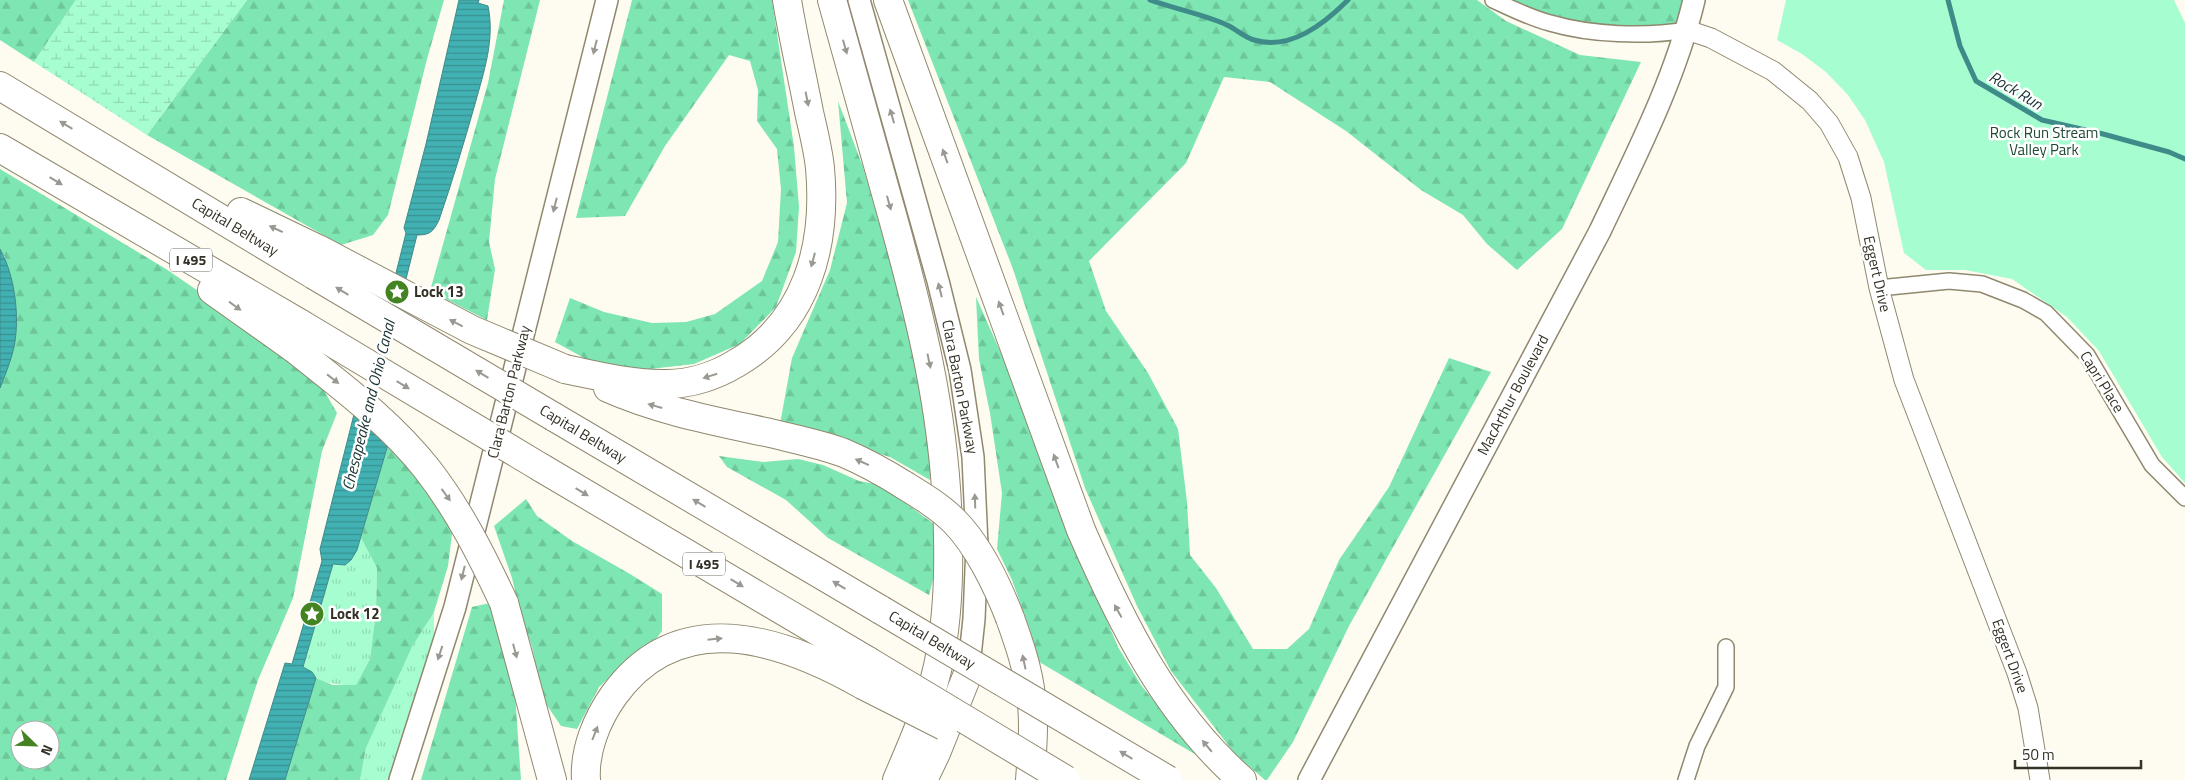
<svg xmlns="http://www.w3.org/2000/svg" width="2185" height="780" viewBox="0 0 2185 780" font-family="'Titillium Web',sans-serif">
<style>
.grass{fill:url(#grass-tufts)}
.forest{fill:url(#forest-firs);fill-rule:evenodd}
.wetland{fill:url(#wetland-marsh)}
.park{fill:#a6fdcf}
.water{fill:url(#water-rules);stroke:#3e8b89}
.pier{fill:#fefbf0}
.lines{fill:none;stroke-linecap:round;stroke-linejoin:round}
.stream{stroke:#3e8b89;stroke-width:5}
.minor-casing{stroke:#90886f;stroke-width:18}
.tertiary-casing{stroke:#90886f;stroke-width:21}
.secondary-casing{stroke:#90886f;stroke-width:24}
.motorway-casing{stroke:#90886f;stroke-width:30}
.minor{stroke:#fff;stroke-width:15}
.tertiary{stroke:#fff;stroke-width:19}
.secondary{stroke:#fff;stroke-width:21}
.motorway{stroke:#fff;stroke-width:28}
.motorway-bridge-casing{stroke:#90886f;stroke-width:30;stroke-linecap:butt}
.motorway-bridge{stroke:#fff;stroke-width:28}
.oneway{fill:#9a9892}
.labels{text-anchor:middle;stroke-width:5;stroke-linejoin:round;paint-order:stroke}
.shield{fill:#fff;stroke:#716f67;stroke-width:1}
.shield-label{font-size:14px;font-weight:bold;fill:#343126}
.park-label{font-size:15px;fill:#1d4934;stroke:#fff}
.street-label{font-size:15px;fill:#343126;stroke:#fff}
.poi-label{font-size:15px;font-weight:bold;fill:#343126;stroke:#fff;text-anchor:start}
.water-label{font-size:16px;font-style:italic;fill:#193132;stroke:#fff}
</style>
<defs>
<pattern id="grass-tufts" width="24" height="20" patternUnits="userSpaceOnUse" patternTransform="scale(1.25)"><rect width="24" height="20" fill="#a6fdcf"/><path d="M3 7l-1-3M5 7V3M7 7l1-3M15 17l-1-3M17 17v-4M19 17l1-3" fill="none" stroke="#90d9b2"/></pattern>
<pattern id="forest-firs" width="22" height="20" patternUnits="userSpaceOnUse" patternTransform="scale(1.25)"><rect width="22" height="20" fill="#7de6b2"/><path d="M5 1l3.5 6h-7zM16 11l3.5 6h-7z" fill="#6dc699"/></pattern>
<pattern id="wetland-marsh" width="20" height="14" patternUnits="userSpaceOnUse" patternTransform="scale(1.25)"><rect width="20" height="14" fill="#a6fdcf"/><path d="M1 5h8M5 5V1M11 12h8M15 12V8" fill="none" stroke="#90d9b2"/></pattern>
<pattern id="water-rules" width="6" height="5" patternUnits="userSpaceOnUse" patternTransform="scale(1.25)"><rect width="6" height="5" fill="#42b1b3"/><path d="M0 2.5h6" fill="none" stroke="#389191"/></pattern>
</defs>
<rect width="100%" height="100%" fill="#fefbf0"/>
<!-- grass -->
<g class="grass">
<path d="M361 538 377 568 376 612 370 659 356 685C343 685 331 685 319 679 313 676 310 671 303 668L333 564 345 565 357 550Z"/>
<polygon points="434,612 434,637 390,780 360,780 366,748 412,647"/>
</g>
<!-- forest -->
<g class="forest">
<polygon points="0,0 76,0 34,62 0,40"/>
<polygon points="247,0 444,0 427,59 388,215 373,235 341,245 147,135"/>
<polygon points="504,0 540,0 495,179 489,242 495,269 487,320 430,291 488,83"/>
<polygon points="632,0 772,0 794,147 799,207 796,252 776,307 740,344 694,364 641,370 586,359 555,342 570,298 604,312 652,323 686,322 715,314 762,281 778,242 781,189 777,149 757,121 758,90 750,61 729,55 665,146 625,216 576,218"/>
<polygon points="908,0 1477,0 1506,21 1580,55 1641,62 1562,229 1517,270 1487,244 1463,215 1421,190 1346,131 1270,82 1224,77 1186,163 1089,261 1106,311 1148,373 1178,429 1187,502 1190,555 1216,588 1253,649 1287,649 1309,629 1339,560 1389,487 1449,358 1491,372 1349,626 1293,742 1267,780 1265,780 1235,754 1171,671 1137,606 1085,488 1013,269"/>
<polygon points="1493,0 1699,0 1687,30 1588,32"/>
<polygon points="838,101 863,167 907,320 933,456 930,480 890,457 780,424 792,358 830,270 847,203"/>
<path d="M0 169 166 269 311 368 337 413 322 451 293 598 258 680 226 780H0V388L14 346 5 257 0 249ZM20 730H50V760H20Z"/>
<polygon points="976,297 1020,396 1065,520 1118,647 1141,685 1198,756 1036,660 1030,630 1012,580 997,549 1002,493 990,413 979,359"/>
<polygon points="389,441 453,526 448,566 434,612 412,647 366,748 360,780 285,780 316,678 333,685 356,685 370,659 376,612 377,568 361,538"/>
<polygon points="719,456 763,462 798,459 823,465 859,481 881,485 938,527 938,562 929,595 828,538 786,500 727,467"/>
<polygon points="526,499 537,516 572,541 630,574 662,594 662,631 653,643 625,663 599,687 577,729 561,726 542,698 532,647 521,616 512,578 494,526"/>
<polygon points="490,603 514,679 521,780 421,780 472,607"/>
</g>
<!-- wetland -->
<polygon class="wetland" points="76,0 247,0 147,135 34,62"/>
<!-- park -->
<polygon class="park" points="1786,0 2174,0 2185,23 2185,483 2162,457 2099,351 2067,317 2012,279 1965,270 1926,270 1904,253 1884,162 1865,120 1848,95 1826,72 1802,54 1777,40"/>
<!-- water -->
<g class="water">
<path d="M459 0H479L478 3 488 6C495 40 484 71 475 104 464 143 452 182 439 220 433 232 430 235 417 235L388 351 389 441 357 550 351 560 345 565 333 564 303 667 312 672 316 678 285 780H249L285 663 292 664 322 561 320 549 370 351 377 349 406 233 404 228 426 144Z"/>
<path d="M0 249C15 276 20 317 14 347 11 361 5 375 0 388Z"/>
</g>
<!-- pier -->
<polygon class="pier" points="393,274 408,282 390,351 398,360 404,375 407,390 392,441 354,406 368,350 375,347"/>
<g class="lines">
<!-- stream -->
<g class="stream">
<path d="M1150 0C1175 9 1203 14 1227 25 1236 29 1244 37 1254 40 1290 51 1324 24 1348 0"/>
<polyline points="1948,0 1960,46 1976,81 2042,120 2103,134 2169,152 2185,159"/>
</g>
<defs>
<g id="minor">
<path d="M1493 0C1511 8 1530 18 1550 23 1591 35 1645 37 1687 30"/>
<polyline points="1879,288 1949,281 1982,284 2023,300 2046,313 2087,355 2152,465 2185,498"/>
<polyline points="1686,780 1697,746 1726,687 1726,647"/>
</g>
<polyline id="tertiary" points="1687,30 1711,38 1773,71 1810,101 1829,123 1848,157 1861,198 1879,288 1904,380 2017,673 2028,708 2040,780"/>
<g id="secondary">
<polyline points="859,0 938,281 960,370 973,457 977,545 974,619 968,675"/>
<polyline points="400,780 455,607 607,0"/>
<path d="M1309 780 1600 231C1635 157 1675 80 1694 0"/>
</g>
<g id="motorway">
<path d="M832 0C850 63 867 127 885 190 918 306 947 416 948 538 949 580 947 625 938 666 929 706 913 743 897 780"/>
<path d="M888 0 1081 530C1121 622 1165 712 1242 780"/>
<polyline points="0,86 314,275"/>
<polyline points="0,148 301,324"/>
<polyline points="241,212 320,250"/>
<polyline points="212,290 295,349"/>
<path d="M565 369C599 376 633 385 667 384 690 384 715 376 735 364 807 323 827 246 820 168 818 149 813 130 809 112 802 75 793 37 787 0"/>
<path d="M608 388C660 411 715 421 770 433 794 439 820 444 844 453 865 462 885 473 904 485"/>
<polyline points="554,417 881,610"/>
<polyline points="540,467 868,661"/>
<polyline points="504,603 552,780"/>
<path d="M1010 618C1019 643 1028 669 1031 696 1035 724 1032 752 1030 780"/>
<path d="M586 780C584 750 597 719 614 695 680 604 782 639 863 685"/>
<polyline points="923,780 936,753 969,671"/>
</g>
</defs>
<!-- minor casing -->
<use href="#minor" class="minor-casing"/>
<!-- tertiary casing -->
<use href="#tertiary" class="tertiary-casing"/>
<!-- secondary casing -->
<use href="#secondary" class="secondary-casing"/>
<!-- motorway casing -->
<use href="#motorway" class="motorway-casing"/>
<!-- minor -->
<use href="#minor" class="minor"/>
<!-- tertiary -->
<use href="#tertiary" class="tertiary"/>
<!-- secondary -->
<use href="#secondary" class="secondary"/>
<!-- motorway -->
<use href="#motorway" class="motorway"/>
<defs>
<g id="motorway-bridge">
<polyline points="320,250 472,330 565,369"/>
<polyline points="314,275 554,417"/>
<polyline points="301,324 540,467"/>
<path d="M295 349C341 386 390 422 427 469 459 510 482 556 504 603"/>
<path d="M904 485C922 496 940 507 954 521 978 545 998 587 1010 618"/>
<polyline points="881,610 1168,780"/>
<polyline points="868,661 1066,780"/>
<polyline points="863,685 944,726"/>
</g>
</defs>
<!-- motorway-bridge casing -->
<use href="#motorway-bridge" class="motorway-bridge-casing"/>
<!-- motorway-bridge -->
<use href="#motorway-bridge" class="motorway-bridge"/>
</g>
<!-- one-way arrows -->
<defs><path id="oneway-solid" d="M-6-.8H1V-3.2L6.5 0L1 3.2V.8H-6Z" transform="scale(1.25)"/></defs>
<g class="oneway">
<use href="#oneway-solid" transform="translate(595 47) rotate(104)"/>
<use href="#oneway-solid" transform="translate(845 47) rotate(74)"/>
<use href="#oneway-solid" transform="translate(807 99) rotate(79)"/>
<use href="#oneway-solid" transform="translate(892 116) rotate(-106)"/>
<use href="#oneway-solid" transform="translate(66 125) rotate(-149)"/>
<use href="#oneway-solid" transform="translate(945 156) rotate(-110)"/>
<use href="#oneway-solid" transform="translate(56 181) rotate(31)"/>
<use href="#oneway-solid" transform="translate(889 203) rotate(74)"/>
<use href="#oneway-solid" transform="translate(555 205) rotate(104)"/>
<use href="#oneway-solid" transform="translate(276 229) rotate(-155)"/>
<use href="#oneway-solid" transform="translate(813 260) rotate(105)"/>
<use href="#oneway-solid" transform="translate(940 290) rotate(-104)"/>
<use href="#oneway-solid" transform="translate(342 291) rotate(-149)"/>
<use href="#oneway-solid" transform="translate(235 306) rotate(36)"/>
<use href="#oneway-solid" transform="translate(1001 308) rotate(-110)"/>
<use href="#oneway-solid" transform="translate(456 323) rotate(-153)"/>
<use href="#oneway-solid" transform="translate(929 361) rotate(78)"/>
<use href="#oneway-solid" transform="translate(482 374) rotate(-149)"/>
<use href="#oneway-solid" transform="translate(710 376) rotate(162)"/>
<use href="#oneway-solid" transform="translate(333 379) rotate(38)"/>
<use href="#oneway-solid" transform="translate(403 385) rotate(31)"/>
<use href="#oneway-solid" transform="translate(655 406) rotate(-164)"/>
<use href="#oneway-solid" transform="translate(1056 461) rotate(-110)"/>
<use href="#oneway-solid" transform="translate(862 462) rotate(-156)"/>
<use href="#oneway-solid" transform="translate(582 492) rotate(31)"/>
<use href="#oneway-solid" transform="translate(446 495) rotate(54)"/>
<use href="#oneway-solid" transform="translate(975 501) rotate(-92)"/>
<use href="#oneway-solid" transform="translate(699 503) rotate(-149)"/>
<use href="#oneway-solid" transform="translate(463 573) rotate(104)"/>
<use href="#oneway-solid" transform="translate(737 583) rotate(31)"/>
<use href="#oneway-solid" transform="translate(839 585) rotate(-149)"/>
<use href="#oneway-solid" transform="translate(1118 611) rotate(-119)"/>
<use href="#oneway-solid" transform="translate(715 639) rotate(-6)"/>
<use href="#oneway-solid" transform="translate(515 651) rotate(75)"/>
<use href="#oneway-solid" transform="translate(440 653) rotate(108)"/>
<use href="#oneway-solid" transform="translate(1024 662) rotate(-102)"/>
<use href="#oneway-solid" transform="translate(595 733) rotate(-69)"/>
<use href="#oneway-solid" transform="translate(1207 746) rotate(-130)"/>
<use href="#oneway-solid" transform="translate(1126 755) rotate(-149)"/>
</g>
<!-- icons -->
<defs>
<symbol id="sight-disc" viewBox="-11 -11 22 22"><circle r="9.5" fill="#448322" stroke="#fff"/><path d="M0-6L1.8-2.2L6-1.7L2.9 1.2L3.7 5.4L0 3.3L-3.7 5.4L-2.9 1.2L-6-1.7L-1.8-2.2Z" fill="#fff"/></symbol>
</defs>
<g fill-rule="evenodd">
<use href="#sight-disc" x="383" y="278" width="28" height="28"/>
<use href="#sight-disc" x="298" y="600" width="28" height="28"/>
</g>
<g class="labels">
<!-- shield labels -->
<g class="shield">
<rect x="170" y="248.5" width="42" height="23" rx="4"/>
<rect x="683" y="552.5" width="42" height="23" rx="4"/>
</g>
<g class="shield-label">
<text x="191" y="265">I 495</text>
<text x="704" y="569">I 495</text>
</g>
<!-- park labels -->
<g class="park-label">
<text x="2044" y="138">Rock Run Stream<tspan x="2044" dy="17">Valley Park</tspan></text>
</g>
<!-- street labels -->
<g class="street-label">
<text transform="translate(235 227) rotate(31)" y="5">Capital Beltway</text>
<text transform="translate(1877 274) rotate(77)" y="5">Eggert Drive</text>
<text transform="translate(2102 382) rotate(58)" y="5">Capri Place</text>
<text transform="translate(960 387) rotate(79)" y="5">Clara Barton Parkway</text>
<text transform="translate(509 392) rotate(-76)" y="5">Clara Barton Parkway</text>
<text transform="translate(1513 395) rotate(-62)" y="5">MacArthur Boulevard</text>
<text transform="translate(583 434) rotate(31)" y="5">Capital Beltway</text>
<text transform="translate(932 640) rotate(31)" y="5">Capital Beltway</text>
<text transform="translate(2010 656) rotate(70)" y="5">Eggert Drive</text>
</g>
<!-- poi labels -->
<g class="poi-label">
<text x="414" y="297">Lock 13</text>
<text x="330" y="619">Lock 12</text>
</g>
<!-- water labels -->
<g class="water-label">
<text transform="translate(2016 90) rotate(31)" y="6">Rock Run</text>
<text transform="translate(368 405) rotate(-76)" y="6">Chesapeake and Ohio Canal</text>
</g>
</g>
<!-- north arrow -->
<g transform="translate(35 745) rotate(113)"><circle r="24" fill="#ffffff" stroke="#aeada8"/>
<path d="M0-4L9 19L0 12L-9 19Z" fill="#448322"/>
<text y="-8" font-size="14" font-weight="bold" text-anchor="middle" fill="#343126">N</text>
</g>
<!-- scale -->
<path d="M2015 760v8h126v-8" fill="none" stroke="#343126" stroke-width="2.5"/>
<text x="2022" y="760" font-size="15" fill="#343126" stroke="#ffffff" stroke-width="4" paint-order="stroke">50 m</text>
</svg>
